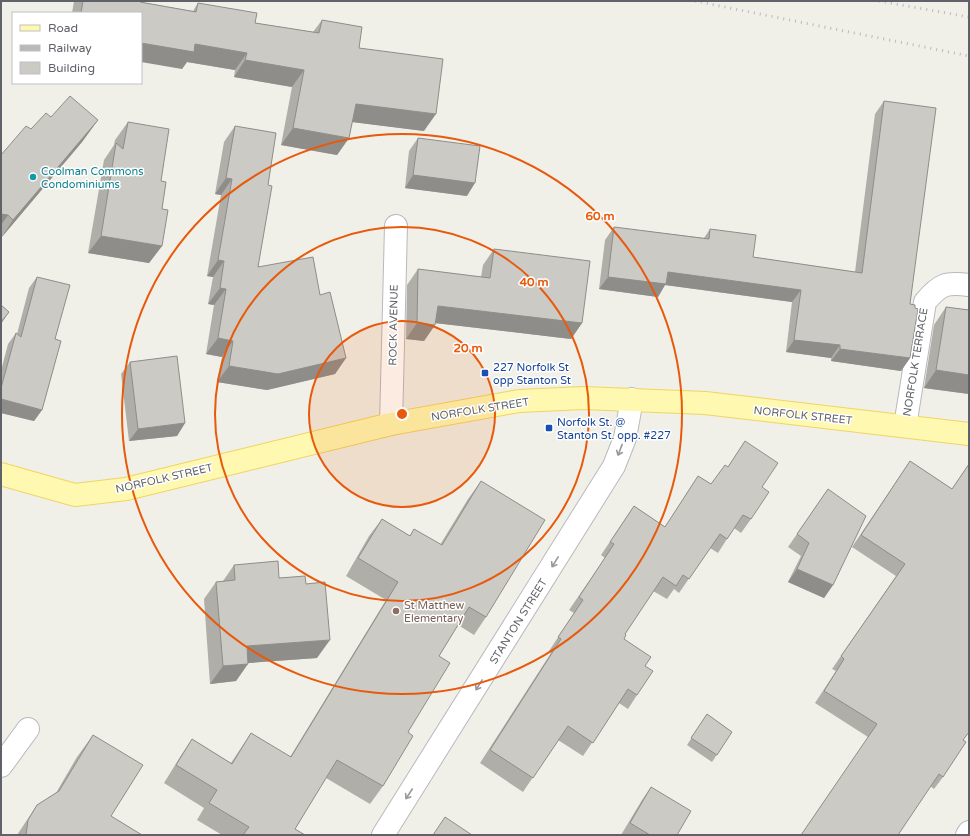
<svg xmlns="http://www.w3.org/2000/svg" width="970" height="836" viewBox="0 0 970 836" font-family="'Varela Round',sans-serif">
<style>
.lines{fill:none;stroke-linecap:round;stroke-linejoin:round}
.minor-casing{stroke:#b8b9be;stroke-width:24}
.major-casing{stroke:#f1d461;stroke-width:24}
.minor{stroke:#fff;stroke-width:22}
.major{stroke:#fef8b0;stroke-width:22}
.rail{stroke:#b8b9b9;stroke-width:3;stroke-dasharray:1 5;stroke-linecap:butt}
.wall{fill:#afaea9}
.shaded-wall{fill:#8f8d8a}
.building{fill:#cccac5;stroke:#8f8d8a}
.oneway{stroke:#97999d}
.ring{fill:none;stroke:#e8590c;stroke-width:2}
.culture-dot{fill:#0f9aa8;stroke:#fff;stroke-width:1.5}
.transit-dot{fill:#1a4fb4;stroke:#fff;stroke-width:1.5}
.education-dot{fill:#8d6e63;stroke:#fff;stroke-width:1.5}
.labels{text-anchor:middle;stroke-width:3;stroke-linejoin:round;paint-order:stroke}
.culture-label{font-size:11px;fill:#0d838f;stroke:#fff;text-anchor:start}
.street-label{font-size:11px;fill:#5f6268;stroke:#fff}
.transit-label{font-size:11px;fill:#164399;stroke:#fff;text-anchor:start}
.education-label{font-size:11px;fill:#785e54;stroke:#fff;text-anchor:start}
.centre{fill:#e8590c;stroke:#fff;stroke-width:2}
.ring-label{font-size:12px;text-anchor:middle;font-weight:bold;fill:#e8590c;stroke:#fff;stroke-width:3;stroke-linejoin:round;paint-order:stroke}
</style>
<rect width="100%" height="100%" fill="#f1f0e8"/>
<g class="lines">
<defs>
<g id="minor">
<polyline points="391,424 396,226"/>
<path d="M905 426 925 302C940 284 946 282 969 285"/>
<polyline points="1,766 28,729"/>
<polyline points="383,835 614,466 625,438 632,399"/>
<polyline points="967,835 969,832"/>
</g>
<polyline id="major" points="1,474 75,495 126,489 391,424 519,401 584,398 705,403 969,434"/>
</defs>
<!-- minor casing -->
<use href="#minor" class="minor-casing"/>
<!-- major casing -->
<use href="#major" class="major-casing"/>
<!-- minor -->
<use href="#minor" class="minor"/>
<!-- major -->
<use href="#major" class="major"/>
<!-- rail -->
<g class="rail">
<polyline points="695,1 969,56"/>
<polyline points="879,1 969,17"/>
</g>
</g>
<!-- wall -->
<g class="wall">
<polygon points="74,1 141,1 140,2 193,11 198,3 255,23 313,32 322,20 359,48 424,131 352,122 349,138 337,155 281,145 292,87 234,77 235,70 187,62 182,69 141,13 72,13"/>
<polygon points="884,101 910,304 910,358 901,371 831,361 831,358 786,352 792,302 665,285 658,297 599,289 605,240 614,227 704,238 710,229 753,257 855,272 875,114"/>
<polygon points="51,117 98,120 82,142 1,238 1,155 31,129"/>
<polygon points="128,122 161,181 162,209 162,246 149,263 88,253 104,160 114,145 115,140"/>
<polygon points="235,126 268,185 258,267 320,295 346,358 335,374 267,390 217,382 222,357 206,354 214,305 208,304 213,277 207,276 221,195 215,194 224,142"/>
<polygon points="418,138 467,196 405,188 409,151"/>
<polygon points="494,249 582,323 571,339 435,323 435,325 424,341 406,339 407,285 418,269 481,277 483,265"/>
<polygon points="37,277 55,339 42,410 34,421 1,413 1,371 8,344 16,333 17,334 29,288"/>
<polygon points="946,307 969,394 924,388 934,325"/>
<polygon points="130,362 185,423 177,436 129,441 121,374"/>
<polygon points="745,441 762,487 751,519 741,533 734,528 718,553 710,548 679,593 674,589 667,599 653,591 625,634 624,639 645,666 637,695 628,709 619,703 583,756 558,740 523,792 480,763 551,653 549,651 574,613 569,610 605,558 601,555 634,506 665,527 698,476 711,484 728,467"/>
<polygon points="910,461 952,489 969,464 963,740 943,777 934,789 868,737 815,703 836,671 832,669 896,576 852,547"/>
<polygon points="481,481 486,617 474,635 458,625 439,656 408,732 383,786 370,804 326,778 295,829 305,835 222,835 197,820 204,808 164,783 180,757 192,739 231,763 251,733 290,757 386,600 346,576 369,536 382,519 410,536 414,529 440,545 468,499"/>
<polygon points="828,489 833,585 824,598 788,582 801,556 788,547"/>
<polygon points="234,565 279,578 317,658 248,663 236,681 210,684 204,599 216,582 223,581"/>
<polygon points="707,714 732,732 712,762 687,745"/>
<polygon points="93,735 111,816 142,835 17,835 37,805 56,793 77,757"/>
<polygon points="651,787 677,835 621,835 642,800"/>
</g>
<!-- shaded-wall -->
<g class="shaded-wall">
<polygon points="141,43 195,44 247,53 235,70 187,62 182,69 141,62"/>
<polygon points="245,60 304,70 292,87 234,77"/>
<polygon points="356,104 436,114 424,131 344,121"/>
<polygon points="98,120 82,142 1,238 13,220"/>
<polygon points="293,128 349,138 337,155 281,145"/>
<polygon points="413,175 475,183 467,196 405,188"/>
<polygon points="226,178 232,179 221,195 215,194"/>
<polygon points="1,214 8,215 1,225"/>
<polygon points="101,236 162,246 149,263 88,253"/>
<polygon points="218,260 224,261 213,277 207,276"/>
<polygon points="668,272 801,290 792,302 665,285 658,297 599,289 608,277"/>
<polygon points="220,288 226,289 214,305 208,304"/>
<polygon points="438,306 582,323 571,339 426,322"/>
<polygon points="9,312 1,324 1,322"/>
<polygon points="417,323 435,325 424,341 406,339"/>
<polygon points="218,338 233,341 222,357 206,354"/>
<polygon points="794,340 840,345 831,358 786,352"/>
<polygon points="840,349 910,358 901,371 831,361"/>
<polygon points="346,358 335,374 267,390 217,382 229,366"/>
<polygon points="936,370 969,375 969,394 924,388"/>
<polygon points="1,399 42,410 34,421 1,413"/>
<polygon points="185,423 177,436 129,441 138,429"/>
<polygon points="797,569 833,585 824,598 788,582"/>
<polygon points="330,640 317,658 234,664 247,646"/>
<polygon points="248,664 236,681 210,684 223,666"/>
</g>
<!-- building -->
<g class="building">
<polygon points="83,1 141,1 140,2 196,12 198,3 257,13 255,23 319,33 322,20 362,27 359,48 443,59 436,114 356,104 349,138 293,128 304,70 245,60 247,53 195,44 194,52 141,43 141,13 81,13"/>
<polygon points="70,96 98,120 13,220 8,215 1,214 1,155 26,126 31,129 46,113 51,117"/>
<polygon points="884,101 936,108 910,304 915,305 915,308 918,309 910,358 840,349 840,345 794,340 801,290 668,272 666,284 608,277 614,227 709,239 710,229 756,235 753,257 862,273"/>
<polygon points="128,122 169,129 161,181 166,182 162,209 168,210 162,246 101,236 116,143 123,149"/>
<polygon points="235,126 276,133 268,185 272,186 258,267 313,257 320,295 330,292 346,358 278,374 229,366 233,341 218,338 226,289 220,288 224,261 218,260 232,179 226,178"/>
<polygon points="418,138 480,146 475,183 413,175"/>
<polygon points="494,249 590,261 582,323 438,306 435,325 417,323 418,269 490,278"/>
<polygon points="37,277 70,285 55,339 61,341 42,410 1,399 1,388 16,333 21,337"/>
<polygon points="1,305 9,312 1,322"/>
<polygon points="946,307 969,310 969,375 936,370"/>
<polygon points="177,356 185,423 138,429 130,362"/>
<polygon points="745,441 778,463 762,487 769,492 751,519 743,515 727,539 720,534 689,579 683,575 676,586 663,577 625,634 626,635 624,639 651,657 645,666 653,671 637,695 628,689 593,743 568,726 533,778 490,750 561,639 558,637 583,600 579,597 614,544 610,542 634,506 665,527 698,476 711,484 725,465 728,467"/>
<polygon points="910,461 952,489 969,464 969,732 963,740 966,742 943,777 939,774 898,835 801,835 877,724 824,691 844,659 841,656 905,564 861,535"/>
<polygon points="481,481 545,520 486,617 469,607 439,656 450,663 408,732 413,736 383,786 337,760 295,829 305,835 243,835 249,827 209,803 217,790 176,765 192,739 232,764 251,733 291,757 398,582 358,558 382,519 410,536 414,529 442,545"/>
<polygon points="828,489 866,516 833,585 797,569 809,543 797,534"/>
<polygon points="278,561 279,578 305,576 306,584 325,582 330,640 247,646 248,664 223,666 216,582 235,580 234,565"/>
<polygon points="707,714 732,732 717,755 691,738"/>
<polygon points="93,735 143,765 111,816 142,835 26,835 28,820 37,805 59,791"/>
<polygon points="651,787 691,811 677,835 650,835 630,823"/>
<polygon points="445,817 472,835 433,835"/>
</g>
<!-- one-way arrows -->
<defs><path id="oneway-shaft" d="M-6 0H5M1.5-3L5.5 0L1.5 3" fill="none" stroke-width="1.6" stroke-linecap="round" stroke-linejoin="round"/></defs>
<g class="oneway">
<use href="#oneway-shaft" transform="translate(620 450) rotate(111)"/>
<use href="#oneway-shaft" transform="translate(555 562) rotate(122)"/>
<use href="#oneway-shaft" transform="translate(479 685) rotate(122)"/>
<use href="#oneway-shaft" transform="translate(409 794) rotate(123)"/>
</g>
<!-- distance rings -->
<circle cx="402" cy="414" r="93" fill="#e8590c" fill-opacity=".12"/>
<g class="ring">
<circle cx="402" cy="414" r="93"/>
<circle cx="402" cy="414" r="187"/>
<circle cx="402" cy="414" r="280"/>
</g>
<!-- markers -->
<circle class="culture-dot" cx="33" cy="177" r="4"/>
<g class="transit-dot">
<rect x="481" y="369" width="8" height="8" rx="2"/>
<rect x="545" y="424" width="8" height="8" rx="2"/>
</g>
<circle class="education-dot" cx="396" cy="611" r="4"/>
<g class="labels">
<!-- culture labels -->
<g class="culture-label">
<text x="41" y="175">Coolman Commons<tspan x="41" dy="13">Condominiums</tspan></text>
</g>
<!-- street labels -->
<g class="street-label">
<text transform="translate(393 325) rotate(-89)" y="4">ROCK AVENUE</text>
<text transform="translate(915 362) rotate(-81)" y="4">NORFOLK TERRACE</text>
<text transform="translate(480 409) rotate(-9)" y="4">NORFOLK STREET</text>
<text transform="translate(803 415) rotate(6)" y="4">NORFOLK STREET</text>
<text transform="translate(164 478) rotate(-13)" y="4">NORFOLK STREET</text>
<text transform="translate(518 621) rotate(-58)" y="4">STANTON STREET</text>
</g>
<!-- transit labels -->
<g class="transit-label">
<text x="493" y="371">227 Norfolk St<tspan x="493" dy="13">opp Stanton St</tspan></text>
<text x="557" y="426">Norfolk St. @<tspan x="557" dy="13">Stanton St. opp. #227</tspan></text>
</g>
<!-- education labels -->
<g class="education-label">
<text x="404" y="609">St Matthew<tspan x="404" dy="13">Elementary</tspan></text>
</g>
</g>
<circle cx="402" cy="414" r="6" class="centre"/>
<g class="ring-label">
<text x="600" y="220">60 m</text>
<text x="534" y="286">40 m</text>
<text x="468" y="352">20 m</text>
</g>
<!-- border -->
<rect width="970" height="836" fill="none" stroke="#5f6268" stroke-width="4"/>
<!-- legend -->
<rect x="12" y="12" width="130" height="72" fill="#ffffff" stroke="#bfc0c3"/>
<rect x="20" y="25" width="20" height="6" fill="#fef8b0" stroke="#bfc0c3"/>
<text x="48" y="32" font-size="12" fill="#5f6268">Road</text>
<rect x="20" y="45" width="20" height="6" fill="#b8b9b9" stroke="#bfc0c3"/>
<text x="48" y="52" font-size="12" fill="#5f6268">Railway</text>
<rect x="20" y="62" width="20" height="12" fill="#cccac5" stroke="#bfc0c3"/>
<text x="48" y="72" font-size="12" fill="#5f6268">Building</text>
</svg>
